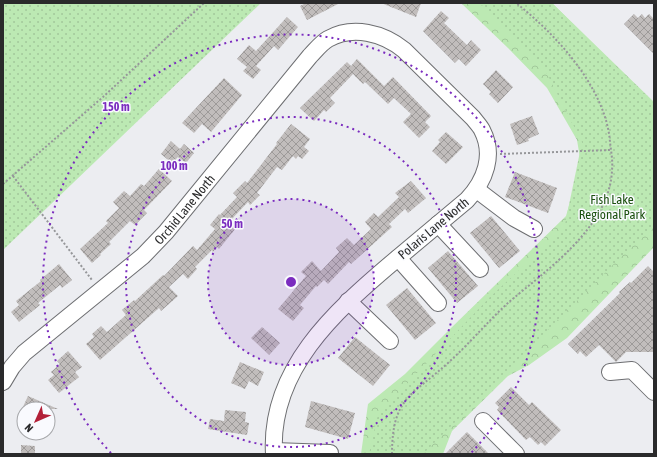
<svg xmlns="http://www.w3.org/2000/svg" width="657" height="457" viewBox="0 0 657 457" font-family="'Asap Condensed',sans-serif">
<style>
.forest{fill:url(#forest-crowns)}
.park{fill:url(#park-dots)}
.building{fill:url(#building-cross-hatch)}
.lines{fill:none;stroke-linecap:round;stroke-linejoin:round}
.minor-casing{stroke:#6d6e71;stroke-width:18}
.path{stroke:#96979a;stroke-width:2;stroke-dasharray:2 2;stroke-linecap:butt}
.minor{stroke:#fff;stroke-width:16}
.ring{fill:none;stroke:#7b2cbf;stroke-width:2;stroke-dasharray:2 4}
.labels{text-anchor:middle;stroke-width:3;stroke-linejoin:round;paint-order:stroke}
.park-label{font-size:13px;fill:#1c510f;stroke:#f9fafe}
.street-label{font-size:13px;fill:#2a2a2b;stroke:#f9fafe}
.centre{fill:#7b2cbf;stroke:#f9fafe;stroke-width:2}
.ring-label{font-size:12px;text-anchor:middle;font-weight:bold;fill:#7b2cbf;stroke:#f9fafe;stroke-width:3;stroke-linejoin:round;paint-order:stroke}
</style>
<defs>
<pattern id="forest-crowns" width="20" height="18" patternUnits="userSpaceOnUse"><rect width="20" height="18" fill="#bce9b3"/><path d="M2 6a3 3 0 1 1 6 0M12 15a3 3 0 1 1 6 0" fill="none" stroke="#a2c89a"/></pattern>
<pattern id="park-dots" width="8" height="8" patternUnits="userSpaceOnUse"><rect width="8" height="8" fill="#bce9b3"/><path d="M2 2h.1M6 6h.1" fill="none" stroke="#a2c89a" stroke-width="1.8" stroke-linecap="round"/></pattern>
<pattern id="building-cross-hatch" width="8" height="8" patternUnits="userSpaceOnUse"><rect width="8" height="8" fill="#c1bdbc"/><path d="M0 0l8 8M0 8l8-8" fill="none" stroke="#9d9a99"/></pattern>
</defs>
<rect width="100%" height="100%" fill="#ecedf1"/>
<!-- forest -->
<polygon class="forest" points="461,3 552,3 654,102 654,247 567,338 529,365 508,376 452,431 443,454 361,454 368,404 405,374 450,329 566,216 581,164 577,140 547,88 508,48"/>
<!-- park -->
<g class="park">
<polygon points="3,3 261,3 3,250"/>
<polygon points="480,3 552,3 654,104 654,224 423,454 369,454 378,414 490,297 564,229 582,142 546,72"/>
</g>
<!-- building -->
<g class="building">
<polygon points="306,3 340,3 307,20 300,6"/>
<polygon points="381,3 421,3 416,17"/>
<polygon points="441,11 449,18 444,23 467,45 471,40 481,50 466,66 459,59 455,63 423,31"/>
<polygon points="634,14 638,18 642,14 645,18 649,14 654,19 654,54 624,24"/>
<polygon points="287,17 298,27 278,50 274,46 256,66 261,70 253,79 243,71 247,67 237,59 249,45 256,51"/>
<polygon points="357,59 384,86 393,77 431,116 425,122 430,127 419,138 403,122 411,114 394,98 388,104 365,82 363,84 353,74 330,98 335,103 326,112 324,110 314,121 300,108 347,62 351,66"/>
<polygon points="496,70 513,87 498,103 489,94 491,92 483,84"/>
<polygon points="224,78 242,95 211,132 202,124 194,133 182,123"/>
<polygon points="532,116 539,134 528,139 529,141 517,145 510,124"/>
<polygon points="291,124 310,139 304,147 309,151 302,159 298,156 296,159 293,156 282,170 277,167 257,193 260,195 250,205 248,202 229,222 236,228 219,249 217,247 213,252 212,250 195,267 197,269 188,279 183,274 169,287 178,296 161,311 159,308 100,360 86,344 94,337 92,334 101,326 107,332 126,315 122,310 134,300 135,301 163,275 164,276 193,246 197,250 215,229 210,225 219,214 220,215 237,197 233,193 245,181 247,183 277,144 276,143"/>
<polygon points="446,132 463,147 446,164 432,151 440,142 438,140"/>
<polygon points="171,141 180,149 184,144 194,153 186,163 178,157 172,163 161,154"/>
<polygon points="159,169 172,181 144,210 147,213 135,225 130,221 109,242 111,244 100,254 101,255 92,263 80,249 108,223 106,221 119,208 113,202 124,191 130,196 141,184 144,186"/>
<polygon points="515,172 557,188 548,213 505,197"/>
<polygon points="411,181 426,198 408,213 405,209 389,224 392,227 351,264 349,262 328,284 324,280 317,287 316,286 300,305 304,308 293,321 278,309 306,276 301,272 312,261 321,271 339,252 336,248 347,238 354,245 371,229 365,222 374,213 378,217 399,197 395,193"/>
<polygon points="491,216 520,251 499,268 470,233"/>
<polygon points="448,251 478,286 457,303 428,268"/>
<polygon points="59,264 72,280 62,288 60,285 38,303 40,305 19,322 11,312 19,305 16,301 41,281 40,280"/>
<polygon points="648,266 654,272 654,352 626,352 616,362 599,345 586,357 580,351 578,354 568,344 620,293 619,292 630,282 631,283"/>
<polygon points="407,288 436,323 415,340 386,305"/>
<polygon points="262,327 280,343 269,355 251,338"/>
<polygon points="355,337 390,365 373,386 338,358"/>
<polygon points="68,351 82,367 75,372 79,377 59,393 48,380 54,375 51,372 60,364 57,361"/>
<polygon points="240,362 264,372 258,386 249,381 245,389 231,383"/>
<polygon points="511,387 529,405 532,402 561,430 545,446 541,442 538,445 530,437 526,440 497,410 499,407 495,403"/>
<polygon points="28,396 58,409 22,409"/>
<polygon points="311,401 355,413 348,439 305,427"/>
<polygon points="225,410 246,412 245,422 249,423 247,435 208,429 210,419 224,421"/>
<polygon points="467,432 489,454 445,454"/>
<polygon points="21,445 35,446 35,454 21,454"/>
</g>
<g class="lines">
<defs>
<g id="minor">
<polyline points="477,190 514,218 534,229"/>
<polyline points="438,224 480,269"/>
<polyline points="398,258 438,303"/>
<polyline points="348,301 390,341"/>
<polyline points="610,372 632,370 654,392"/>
<path id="s1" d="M3 382 12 367 24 353 143 256 166 232 310 56C316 50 321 43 328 39 353 25 383 33 404 50L473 118C476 122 480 126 482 130 495 155 485 181 467 200 443 220 418 241 393 262 334 312 269 370 274 454"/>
<polyline points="483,421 516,454"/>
<polyline points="274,451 330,453"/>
</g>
</defs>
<!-- minor casing -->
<use href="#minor" class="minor-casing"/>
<!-- path -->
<g class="path">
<polyline points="500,154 611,150"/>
<polyline points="13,176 92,280"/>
<polyline points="3,184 103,97 204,3"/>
<path d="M392 454C392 397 412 396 449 362 470 343 488 321 509 302 548 269 610 226 612 170 613 161 611 151 610 142 606 89 557 35 516 3"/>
</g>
<!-- minor -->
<use href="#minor" class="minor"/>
</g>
<!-- distance rings -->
<circle cx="291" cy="282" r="83" fill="#7b2cbf" fill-opacity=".12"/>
<g class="ring">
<circle cx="291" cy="282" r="83"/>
<circle cx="291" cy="282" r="165"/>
<path d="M111 453A248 248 0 1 1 471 453"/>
</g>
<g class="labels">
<!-- park labels -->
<g class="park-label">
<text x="612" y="204">Fish Lake<tspan x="612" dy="15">Regional Park</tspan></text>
</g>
<!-- street labels -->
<g class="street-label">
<text dy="5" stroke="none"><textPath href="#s1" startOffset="252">Orchid Lane North</textPath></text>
<text transform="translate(433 228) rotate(-40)" y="5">Polaris Lane North</text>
</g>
</g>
<circle cx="291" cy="282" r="6" class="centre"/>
<g class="ring-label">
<text x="116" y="111">150 m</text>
<text x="174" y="170">100 m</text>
<text x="232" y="228">50 m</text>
</g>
<!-- border -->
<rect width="657" height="457" fill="none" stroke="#2a2a2b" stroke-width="8"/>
<!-- north arrow -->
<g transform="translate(36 421) rotate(225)"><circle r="19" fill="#f9fafe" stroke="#a6a7aa"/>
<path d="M0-3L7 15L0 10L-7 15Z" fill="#b32038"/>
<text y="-6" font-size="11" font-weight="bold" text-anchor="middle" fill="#2a2a2b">N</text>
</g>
</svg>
